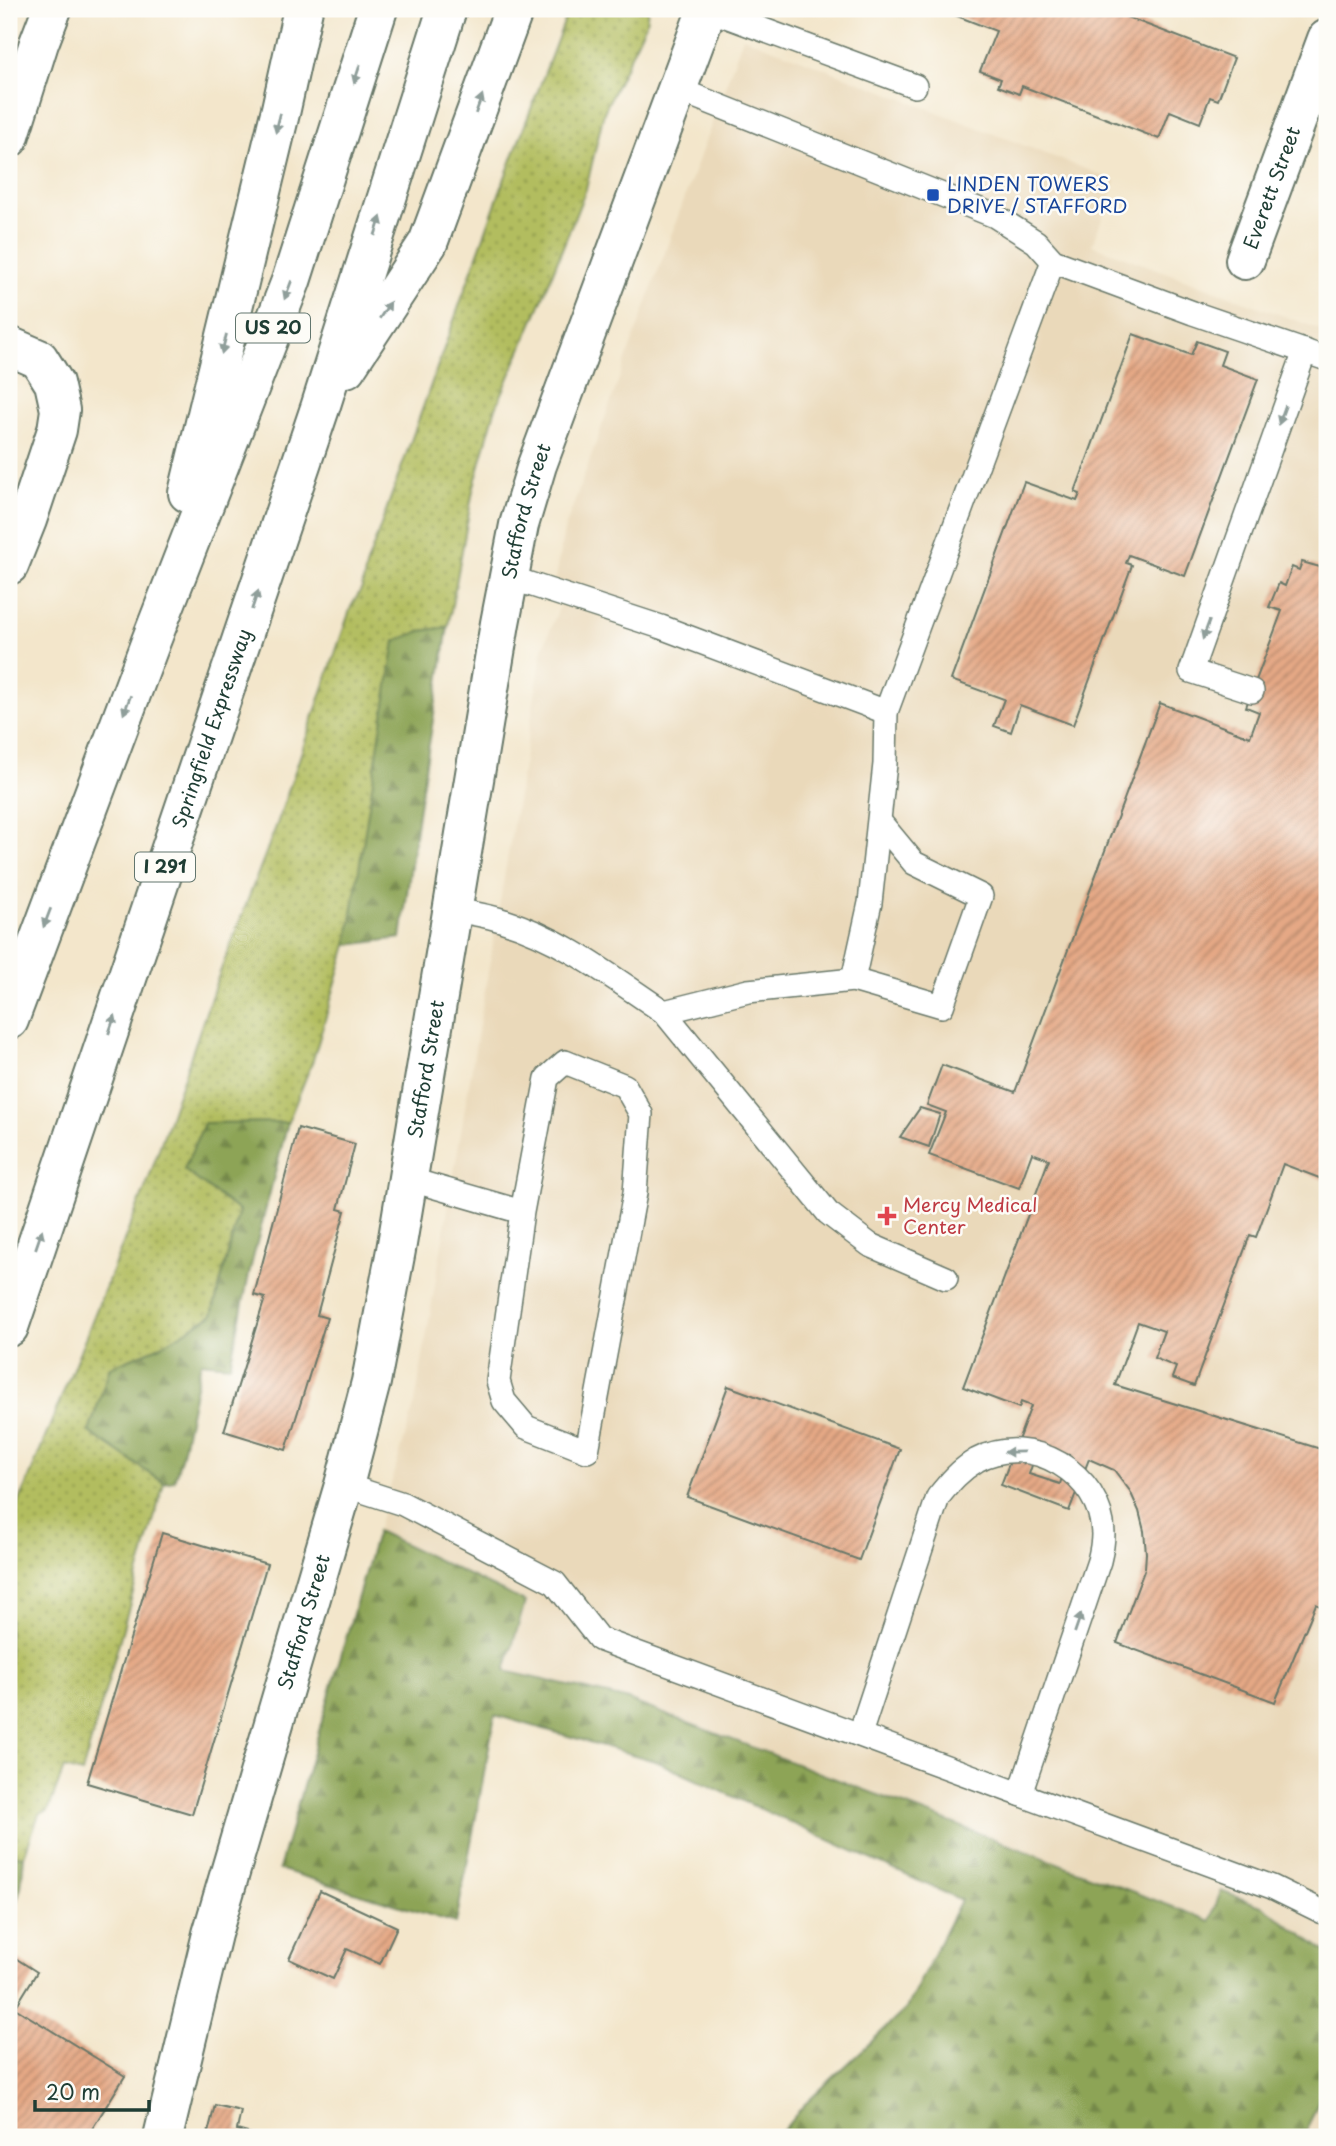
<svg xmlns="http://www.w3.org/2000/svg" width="1336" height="2146" viewBox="0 0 1336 2146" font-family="'Playpen Sans',sans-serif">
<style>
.built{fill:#ead9ba}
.grass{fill:url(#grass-dots);stroke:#687d4a;stroke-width:2}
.forest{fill:url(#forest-firs);stroke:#567045;stroke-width:2}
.building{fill:url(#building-hatch);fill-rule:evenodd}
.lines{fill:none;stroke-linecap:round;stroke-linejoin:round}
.lane-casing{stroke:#697869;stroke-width:26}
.street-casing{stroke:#697869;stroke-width:42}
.secondary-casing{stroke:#697869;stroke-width:42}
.highway-casing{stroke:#697869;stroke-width:42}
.lane{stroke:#fff;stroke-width:23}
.street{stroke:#fff;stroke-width:38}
.secondary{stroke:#fff;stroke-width:38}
.highway{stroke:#fff;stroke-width:38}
.oneway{fill:#8f9e9a}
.transit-dot{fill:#1a4fb4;stroke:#fdfcf7;stroke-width:2.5}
.health-dot{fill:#e0444e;stroke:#fdfcf7;stroke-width:2.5}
.labels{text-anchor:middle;stroke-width:5;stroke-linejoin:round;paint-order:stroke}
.shield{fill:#fdfcf7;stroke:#62766e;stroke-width:2}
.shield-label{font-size:18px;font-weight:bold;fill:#1f3d34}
.transit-label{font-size:19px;fill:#164399;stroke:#fdfcf7;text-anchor:start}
.street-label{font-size:19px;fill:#1f3d34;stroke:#fdfcf7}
.health-label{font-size:19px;fill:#be3a42;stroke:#fdfcf7;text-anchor:start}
</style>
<defs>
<pattern id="grass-dots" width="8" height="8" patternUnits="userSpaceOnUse" patternTransform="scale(1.75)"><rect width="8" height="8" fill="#b2bd5f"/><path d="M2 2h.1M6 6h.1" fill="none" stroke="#909b4f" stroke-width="1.8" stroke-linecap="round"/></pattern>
<pattern id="forest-firs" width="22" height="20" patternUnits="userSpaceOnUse" patternTransform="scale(1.75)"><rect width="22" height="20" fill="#8da456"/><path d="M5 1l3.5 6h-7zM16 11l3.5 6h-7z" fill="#738748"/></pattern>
<pattern id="building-hatch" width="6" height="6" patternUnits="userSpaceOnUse" patternTransform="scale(1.75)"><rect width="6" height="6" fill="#e5a885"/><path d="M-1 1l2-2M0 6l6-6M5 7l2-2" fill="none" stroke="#b98a6e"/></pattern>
</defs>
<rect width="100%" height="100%" fill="#fdfcf7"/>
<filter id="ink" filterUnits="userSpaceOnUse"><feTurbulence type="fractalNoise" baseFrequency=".0143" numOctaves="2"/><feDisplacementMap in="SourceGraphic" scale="14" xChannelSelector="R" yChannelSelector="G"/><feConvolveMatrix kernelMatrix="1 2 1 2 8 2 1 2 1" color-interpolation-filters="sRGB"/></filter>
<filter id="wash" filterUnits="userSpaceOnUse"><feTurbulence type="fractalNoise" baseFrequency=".00686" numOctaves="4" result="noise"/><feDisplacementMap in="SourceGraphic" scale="28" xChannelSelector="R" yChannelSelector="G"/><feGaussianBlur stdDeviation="1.57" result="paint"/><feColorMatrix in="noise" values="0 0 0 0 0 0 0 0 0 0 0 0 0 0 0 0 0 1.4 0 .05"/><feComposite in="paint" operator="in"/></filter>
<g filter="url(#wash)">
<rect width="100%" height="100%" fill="#f3e6cb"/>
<!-- built -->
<polygon class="built" points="743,37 1116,181 1092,245 1327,332 1327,2137 1262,2137 1322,1994 505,1671 525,1602 377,1531 415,1403 543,648 564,595 552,594 564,531"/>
<!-- grass -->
<polygon class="grass" points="569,9 648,9 646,23 604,112 586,189 539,307 495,410 473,490 448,627 421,631 347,945 313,1060 288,1122 205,1123 184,1170 239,1211 212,1315 161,1346 110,1367 89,1432 164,1483 82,1773 64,1768 48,1811 39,1814 24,1856 9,1854 9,1528 148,1181 217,980 277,824 351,607 362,588 366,567 504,180"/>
<!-- forest -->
<g class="forest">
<polygon points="448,627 418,813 401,938 347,945 395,641 421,631"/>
<polygon points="288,1122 250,1270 230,1365 201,1362 181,1458 174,1481 164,1483 89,1432 110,1367 161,1346 212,1315 239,1211 184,1170 204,1123"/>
<polygon points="377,1531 525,1602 505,1671 625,1699 1210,1921 1221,1891 1264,1907 1327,1953 1327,2085 1320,2097 1304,2137 778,2137 803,2106 906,2009 961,1900 655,1761 495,1715 456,1923 279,1869"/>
<polygon points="9,1854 24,1856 21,1887 9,1924"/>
</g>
<g id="blocks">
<!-- building -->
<g class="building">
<polygon points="939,9 1106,9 1234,58 1218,100 1210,97 1200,123 1170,111 1159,139 1022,86 1019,94 998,86 1001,79 980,71 996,31"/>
<polygon points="1133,334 1191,355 1197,341 1225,351 1220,365 1258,379 1185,576 1129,555 1126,563 1132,565 1073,725 1020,705 1011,732 994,726 1004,699 951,680 1024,482 1077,501 1080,494 1075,492"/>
<path d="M1302 562 1327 569V923L1320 942 1327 945V1181L1283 1164 1256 1237 1250 1235 1194 1386 1172 1378 1176 1367 1154 1358 1164 1331 1138 1322 1115 1385 1327 1451V1609L1316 1604 1275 1702 1117 1643 1145 1568 1146 1553 1144 1531 1139 1511 1130 1491 1114 1470 1089 1459 1069 1511 1001 1485 1031 1406 1021 1402 1019 1408 963 1387 1049 1159 1032 1153 1019 1188 929 1155 946 1112 927 1105 942 1065 1015 1092 1160 703 1250 737 1259 712 1246 707 1282 611 1269 607 1279 583 1285 586 1292 567 1299 570ZM1039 1445 1069 1455 1060 1484 1029 1474Z"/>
<polygon points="920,1108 940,1114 929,1147 900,1137"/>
<polygon points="298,1128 355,1144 338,1209 345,1211 317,1315 327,1318 286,1450 224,1431 265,1298 254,1295"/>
<polygon points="728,1386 900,1449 859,1560 687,1497"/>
<polygon points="162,1533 267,1564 192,1814 87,1783"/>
<polygon points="320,1891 397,1927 380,1964 347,1949 333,1979 289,1959"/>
<polygon points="9,1954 37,1972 15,2008 125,2076 87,2137 9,2137"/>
<polygon points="215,2105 241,2111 237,2130 262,2137 207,2137"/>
</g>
</g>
</g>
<g filter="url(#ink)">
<use href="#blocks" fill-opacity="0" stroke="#697869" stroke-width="2"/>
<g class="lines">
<defs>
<g id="lane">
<polyline points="707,9 915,86"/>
<polyline points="677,89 995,216 1036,242 1053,261 1193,313 1327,359"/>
<polyline points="508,577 661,627 886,712 1053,261"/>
<polyline points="1252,691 1191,671 1305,351"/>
<path d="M451 909C468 913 487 915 504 921 563 939 613 978 664 1012L748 991 853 980 870 903 885 764 886 712"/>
<polyline points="853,980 942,1006 981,896 914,863 880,822"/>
<polyline points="664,1012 828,1213 870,1245 946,1278"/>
<polyline points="408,1179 522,1212 547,1078 565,1062 625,1086 641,1114 635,1193 587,1451 526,1427 504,1401 498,1381 522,1212"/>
<polyline points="344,1485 403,1504 555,1583 599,1639 1272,1887 1327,1914"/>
<path d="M860 1734 938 1497C950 1482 960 1470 977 1460 1030 1431 1102 1474 1103 1534 1103 1543 1101 1553 1099 1561L1020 1794"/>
</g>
<g id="street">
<polyline points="9,138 39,43 52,9"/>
<path id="s1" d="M1245 260 1327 39"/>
<polyline points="9,346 39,359 54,383 60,410 57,430 27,520 9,565"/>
</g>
<g id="secondary">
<path id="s2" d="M163 2137 212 1934 344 1485 371 1382 396 1250 500 623 519 525 537 465 707 9"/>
</g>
<g id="highway">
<polyline points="346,368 428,243 514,9"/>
<polyline points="188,493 281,109 303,9"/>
<polyline points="9,1020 151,641 291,281 378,9"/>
<path id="s3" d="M9 1327 320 408 447 9"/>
</g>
</defs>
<!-- lane casing -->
<use href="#lane" class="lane-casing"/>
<!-- street casing -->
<use href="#street" class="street-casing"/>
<!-- secondary casing -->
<use href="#secondary" class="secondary-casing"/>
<!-- highway casing -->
<use href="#highway" class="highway-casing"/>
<!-- lane -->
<use href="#lane" class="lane"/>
<!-- street -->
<use href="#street" class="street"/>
<!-- secondary -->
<use href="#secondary" class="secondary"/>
<!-- highway -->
<use href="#highway" class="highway"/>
</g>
<!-- one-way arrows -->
<defs><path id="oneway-solid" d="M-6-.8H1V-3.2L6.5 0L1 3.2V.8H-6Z" transform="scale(1.75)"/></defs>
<g class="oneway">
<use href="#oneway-solid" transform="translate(357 74) rotate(108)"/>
<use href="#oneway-solid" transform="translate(479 104) rotate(-70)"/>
<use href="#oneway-solid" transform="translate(278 123) rotate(104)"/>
<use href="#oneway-solid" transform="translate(378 226) rotate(-72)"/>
<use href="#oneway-solid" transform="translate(288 290) rotate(111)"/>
<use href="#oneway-solid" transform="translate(385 310) rotate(-57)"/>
<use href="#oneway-solid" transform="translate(224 344) rotate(104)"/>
<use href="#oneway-solid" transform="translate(1282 415) rotate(110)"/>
<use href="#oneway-solid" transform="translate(255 600) rotate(-71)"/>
<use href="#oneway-solid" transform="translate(1206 630) rotate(110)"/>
<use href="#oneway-solid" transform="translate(127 705) rotate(111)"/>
<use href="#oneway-solid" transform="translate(47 918) rotate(111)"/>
<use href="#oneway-solid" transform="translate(112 1024) rotate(-71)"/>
<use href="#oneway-solid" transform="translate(39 1239) rotate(-71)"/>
<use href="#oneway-solid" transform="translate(1014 1452) rotate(179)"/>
<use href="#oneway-solid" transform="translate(1078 1623) rotate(-71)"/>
</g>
</g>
<!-- markers -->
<rect class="transit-dot" x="926" y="188" width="14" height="14" rx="3.5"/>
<path class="health-dot" d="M883.5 1205.5h7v7h7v7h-7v7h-7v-7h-7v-7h7z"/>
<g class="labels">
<!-- shield labels -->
<g class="shield">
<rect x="236" y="313.5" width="74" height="29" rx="5"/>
<rect x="135" y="852.5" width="60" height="29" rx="5"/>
</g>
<g class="shield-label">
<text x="273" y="334">US 20</text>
<text x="165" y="873">I 291</text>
</g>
<!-- transit labels -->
<g class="transit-label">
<text x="947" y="191">LINDEN TOWERS<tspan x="947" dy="22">DRIVE / STAFFORD</tspan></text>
</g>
<!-- street labels -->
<g class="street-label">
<text dy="7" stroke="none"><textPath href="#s1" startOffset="77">Everett Street</textPath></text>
<text dy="7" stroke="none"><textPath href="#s2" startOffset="1668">Stafford Street</textPath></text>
<text dy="7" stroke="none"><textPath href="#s3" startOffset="632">Springfield Expressway</textPath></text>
<text dy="7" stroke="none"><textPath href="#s2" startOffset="1101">Stafford Street</textPath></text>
<text dy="7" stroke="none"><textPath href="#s2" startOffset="534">Stafford Street</textPath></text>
</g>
<!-- health labels -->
<g class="health-label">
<text x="903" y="1212">Mercy Medical<tspan x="903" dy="22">Center</tspan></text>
</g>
</g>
<!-- margin -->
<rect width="1336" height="2146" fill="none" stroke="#fdfcf7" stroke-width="35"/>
<!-- scale -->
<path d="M35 2100v10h114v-10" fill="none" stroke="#1f3d34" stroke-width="3.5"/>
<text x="46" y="2100" font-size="21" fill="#1f3d34" stroke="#fdfcf7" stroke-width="5" paint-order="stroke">20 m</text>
</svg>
